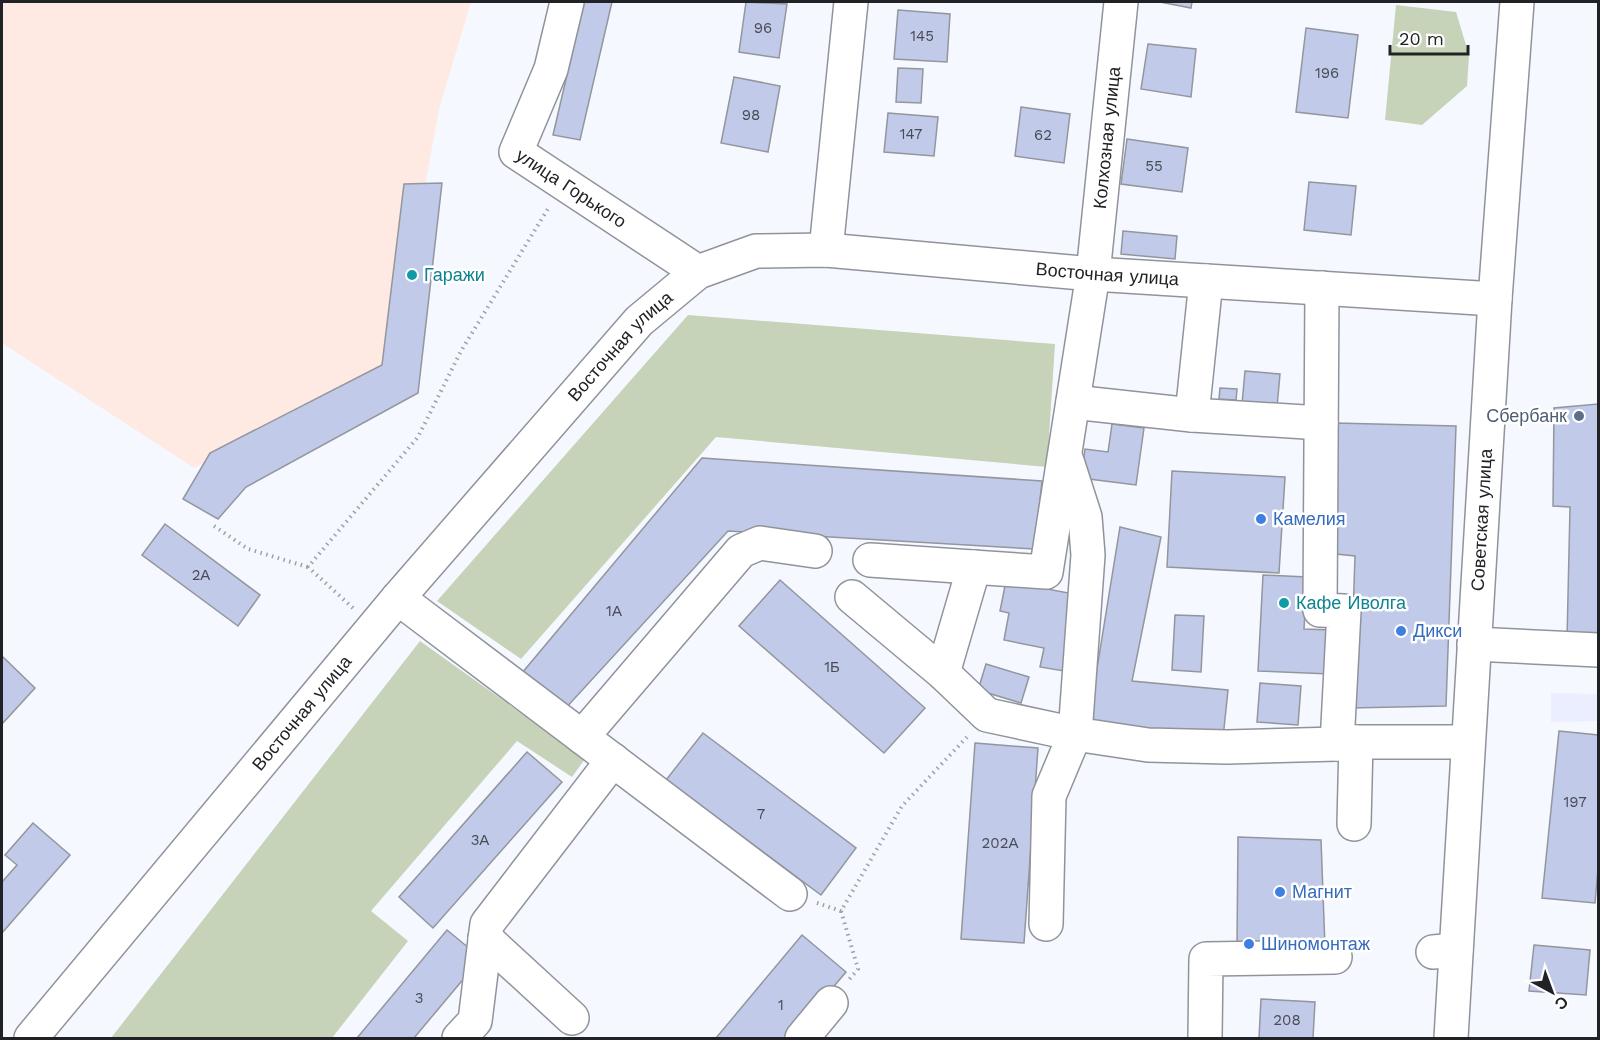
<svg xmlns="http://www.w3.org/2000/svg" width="1600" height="1040" viewBox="0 0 1600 1040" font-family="'Work Sans',sans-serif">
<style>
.built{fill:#eaeefe}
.industrial{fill:#feeae2}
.green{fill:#c6d3b8}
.building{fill:#c2cae9;stroke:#93969d;stroke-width:1.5}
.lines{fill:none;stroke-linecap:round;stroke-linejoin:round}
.minor-casing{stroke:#91939b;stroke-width:36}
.major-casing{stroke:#91939b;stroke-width:36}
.path{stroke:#9fa1a6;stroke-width:4;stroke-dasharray:1.5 4.5;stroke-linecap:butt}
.minor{stroke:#fff;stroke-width:33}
.major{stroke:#fff;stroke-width:33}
.culture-dot{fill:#0f9aa8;stroke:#fff;stroke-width:2}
.service-dot{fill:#5c6f8a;stroke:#fff;stroke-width:2}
.shop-dot{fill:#3f7fe0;stroke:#fff;stroke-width:2}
.labels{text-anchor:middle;stroke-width:5;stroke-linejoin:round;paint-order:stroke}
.number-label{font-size:15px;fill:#494c56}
.street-label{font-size:18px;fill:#212225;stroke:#fff}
.culture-label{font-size:18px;fill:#0d838f;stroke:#fff;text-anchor:start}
.service-label{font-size:18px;fill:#4e5e75;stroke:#fff;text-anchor:end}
.shop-label{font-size:18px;fill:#366cbe;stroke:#fff;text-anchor:start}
</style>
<rect width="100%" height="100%" fill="#f6f8ff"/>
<!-- built -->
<polygon class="built" points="1551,693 1598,694 1598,721 1551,722"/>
<!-- industrial -->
<polygon class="industrial" points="2,2 471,2 439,109 392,367 194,468 2,343"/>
<!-- green -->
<g class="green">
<polygon points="1396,5 1456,12 1469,55 1467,86 1422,125 1385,120"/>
<polygon points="688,315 1055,344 1047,467 716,437 521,659 437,601"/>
<polygon points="420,641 585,759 572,777 517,741 371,911 408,941 332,1038 111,1038"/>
</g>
<!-- building -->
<g class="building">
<polygon points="584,2 612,2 580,140 553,135"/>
<polygon points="746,2 787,4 779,58 739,52"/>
<polygon points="1160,2 1192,2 1191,8"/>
<polygon points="898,10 950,14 947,62 894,59"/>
<polygon points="1306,28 1358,35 1348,118 1296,112"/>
<polygon points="1148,44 1196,49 1191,97 1141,89"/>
<polygon points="898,68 923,69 921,103 896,102"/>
<polygon points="734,77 780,86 768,152 721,143"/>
<polygon points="1021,107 1070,114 1064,163 1015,156"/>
<polygon points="888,113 938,117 934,156 884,152"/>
<polygon points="1127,139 1188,148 1182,192 1121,184"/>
<polygon points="1309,182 1356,186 1351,235 1304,230"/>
<polygon points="442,183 418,393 246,487 218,519 183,499 210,453 382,365 404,184"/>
<polygon points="1123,231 1177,236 1175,259 1121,254"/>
<polygon points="1245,371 1280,374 1277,407 1242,404"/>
<polygon points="1220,388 1237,389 1236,400 1219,399"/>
<polygon points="1598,404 1598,641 1567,640 1570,507 1553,506 1554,408"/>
<polygon points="1335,423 1456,426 1446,706 1350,708 1355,556 1336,554"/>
<polygon points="1112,424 1144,428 1136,485 1081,478 1085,449 1108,452"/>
<polygon points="702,458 1042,481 1035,549 728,531 564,710 522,673"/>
<polygon points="1172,471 1285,477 1279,573 1167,567"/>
<polygon points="165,524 260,595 238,626 142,555"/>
<polygon points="1120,527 1161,537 1132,681 1228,690 1223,738 1088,724"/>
<polygon points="1263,575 1307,577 1304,629 1333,630 1330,674 1258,671"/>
<polygon points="780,580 925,708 884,753 739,626"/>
<polygon points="1006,581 1079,595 1064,671 1040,667 1044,648 1004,640 1009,613 1000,611"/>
<polygon points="1175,615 1204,616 1201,672 1172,670"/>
<polygon points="2,656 35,688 2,724"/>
<polygon points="986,664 1029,677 1021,703 978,690"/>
<polygon points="1260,683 1301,686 1298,725 1257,722"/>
<polygon points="1559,731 1598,735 1598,869 1595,903 1542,898"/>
<polygon points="703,733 856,848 821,895 666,780"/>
<polygon points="975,743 1038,748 1024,943 961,939"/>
<polygon points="527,752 562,782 433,928 399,897"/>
<polygon points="33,823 70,855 2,933 2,882 17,865 5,855"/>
<polygon points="1238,837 1321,840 1325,947 1237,944"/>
<polygon points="447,930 481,958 414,1038 357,1038"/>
<polygon points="802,935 846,972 790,1038 716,1038"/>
<polygon points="1534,945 1590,950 1586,995 1529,991"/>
<polygon points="1261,999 1315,1002 1313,1038 1259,1038"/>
</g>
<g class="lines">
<defs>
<g id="minor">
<path id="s1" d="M567 2 551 69 516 152 698 272"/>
<polyline points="826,250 851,2"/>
<polyline points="1206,281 1192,415 1321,423"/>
<polyline points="1322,288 1320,610 1344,611 1337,744"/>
<polyline points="1073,402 1192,415"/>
<polyline points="1067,461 1085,517 1088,555 1075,734 1148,745 1227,747 1337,744 1356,742 1468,742"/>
<path id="s2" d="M870 560 1046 572 1093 274 1121 2"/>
<polyline points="852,597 943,673 987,715 1075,734 1049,796 1046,924"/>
<polyline points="398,598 790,894"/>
<polyline points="1474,644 1598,650"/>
<polyline points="943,673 974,567"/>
<polyline points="582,737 741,551 760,543 815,551"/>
<polyline points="1354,824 1356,742"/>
<polyline points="485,938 572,1018"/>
<polyline points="1433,952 1456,950"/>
<polyline points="459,1038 475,1021 487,924 613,760"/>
<polyline points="802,1038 831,1003"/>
<polyline points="1205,1038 1206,959 1335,957"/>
</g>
<g id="major">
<path id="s3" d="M31 1038 398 598 639 321 698 272 756 251 826 250 1093 274 1495 299"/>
<path id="s4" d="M1451 1038 1495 299 1517 2"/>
</g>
</defs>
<!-- minor casing -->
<use href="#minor" class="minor-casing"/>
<!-- major casing -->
<use href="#major" class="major-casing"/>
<!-- path -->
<g class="path">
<polyline points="214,526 248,549 308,567"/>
<polyline points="353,608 308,567 418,437 461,351 549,207"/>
<polyline points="817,903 841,911 902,806 967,737"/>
<polyline points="841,911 858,969 847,982"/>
</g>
<!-- minor -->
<use href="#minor" class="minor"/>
<!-- major -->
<use href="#major" class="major"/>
</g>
<!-- markers -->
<g class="culture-dot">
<circle cx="412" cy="275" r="6"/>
<circle cx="1284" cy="603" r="6"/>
</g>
<circle class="service-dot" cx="1579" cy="416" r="6"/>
<g class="shop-dot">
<circle cx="1261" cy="519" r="6"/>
<circle cx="1401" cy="631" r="6"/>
<circle cx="1280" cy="892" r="6"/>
<circle cx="1249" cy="944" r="6"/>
</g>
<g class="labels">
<!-- number labels -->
<g class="number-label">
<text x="763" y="33">96</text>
<text x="922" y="41">145</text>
<text x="1327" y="78">196</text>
<text x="751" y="120">98</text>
<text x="911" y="139">147</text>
<text x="1043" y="140">62</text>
<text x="1154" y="171">55</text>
<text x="201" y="580">2А</text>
<text x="614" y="616">1А</text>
<text x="832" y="672">1Б</text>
<text x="1575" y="807">197</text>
<text x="761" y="819">7</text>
<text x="480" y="845">3А</text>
<text x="1000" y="848">202А</text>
<text x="419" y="1003">3</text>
<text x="781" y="1010">1</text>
<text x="1287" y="1025">208</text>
</g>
<!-- street labels -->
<g class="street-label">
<text dy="6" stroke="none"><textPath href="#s2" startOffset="615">Колхозная улица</textPath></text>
<text dy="6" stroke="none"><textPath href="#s1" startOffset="225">улица Горького</textPath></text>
<text dy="6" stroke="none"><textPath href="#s3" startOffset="1431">Восточная улица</textPath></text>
<text dy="6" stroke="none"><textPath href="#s3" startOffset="909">Восточная улица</textPath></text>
<text dy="6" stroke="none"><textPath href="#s4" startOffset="519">Советская улица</textPath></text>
<text dy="6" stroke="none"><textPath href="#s3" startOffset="423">Восточная улица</textPath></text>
</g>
<!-- culture labels -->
<g class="culture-label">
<text x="424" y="281">Гаражи</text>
<text x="1296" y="609">Кафе Иволга</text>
</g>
<!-- service labels -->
<g class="service-label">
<text x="1567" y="422">Сбербанк</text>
</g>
<!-- shop labels -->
<g class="shop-label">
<text x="1273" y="525">Камелия</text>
<text x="1413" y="637">Дикси</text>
<text x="1292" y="898">Магнит</text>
<text x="1261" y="950">Шиномонтаж</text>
</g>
</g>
<!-- border -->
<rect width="1600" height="1040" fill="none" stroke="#212225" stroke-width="6"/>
<!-- north arrow -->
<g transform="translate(1552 992) rotate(139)" stroke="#ffffff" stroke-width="4.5" paint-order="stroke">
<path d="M0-4.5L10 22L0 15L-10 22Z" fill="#212225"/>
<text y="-9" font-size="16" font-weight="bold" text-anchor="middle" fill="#212225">С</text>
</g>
<!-- scale -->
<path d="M1390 45v9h78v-9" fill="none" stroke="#212225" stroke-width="3"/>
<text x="1399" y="45" font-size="18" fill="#212225" stroke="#ffffff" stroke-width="4.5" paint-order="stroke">20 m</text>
</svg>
